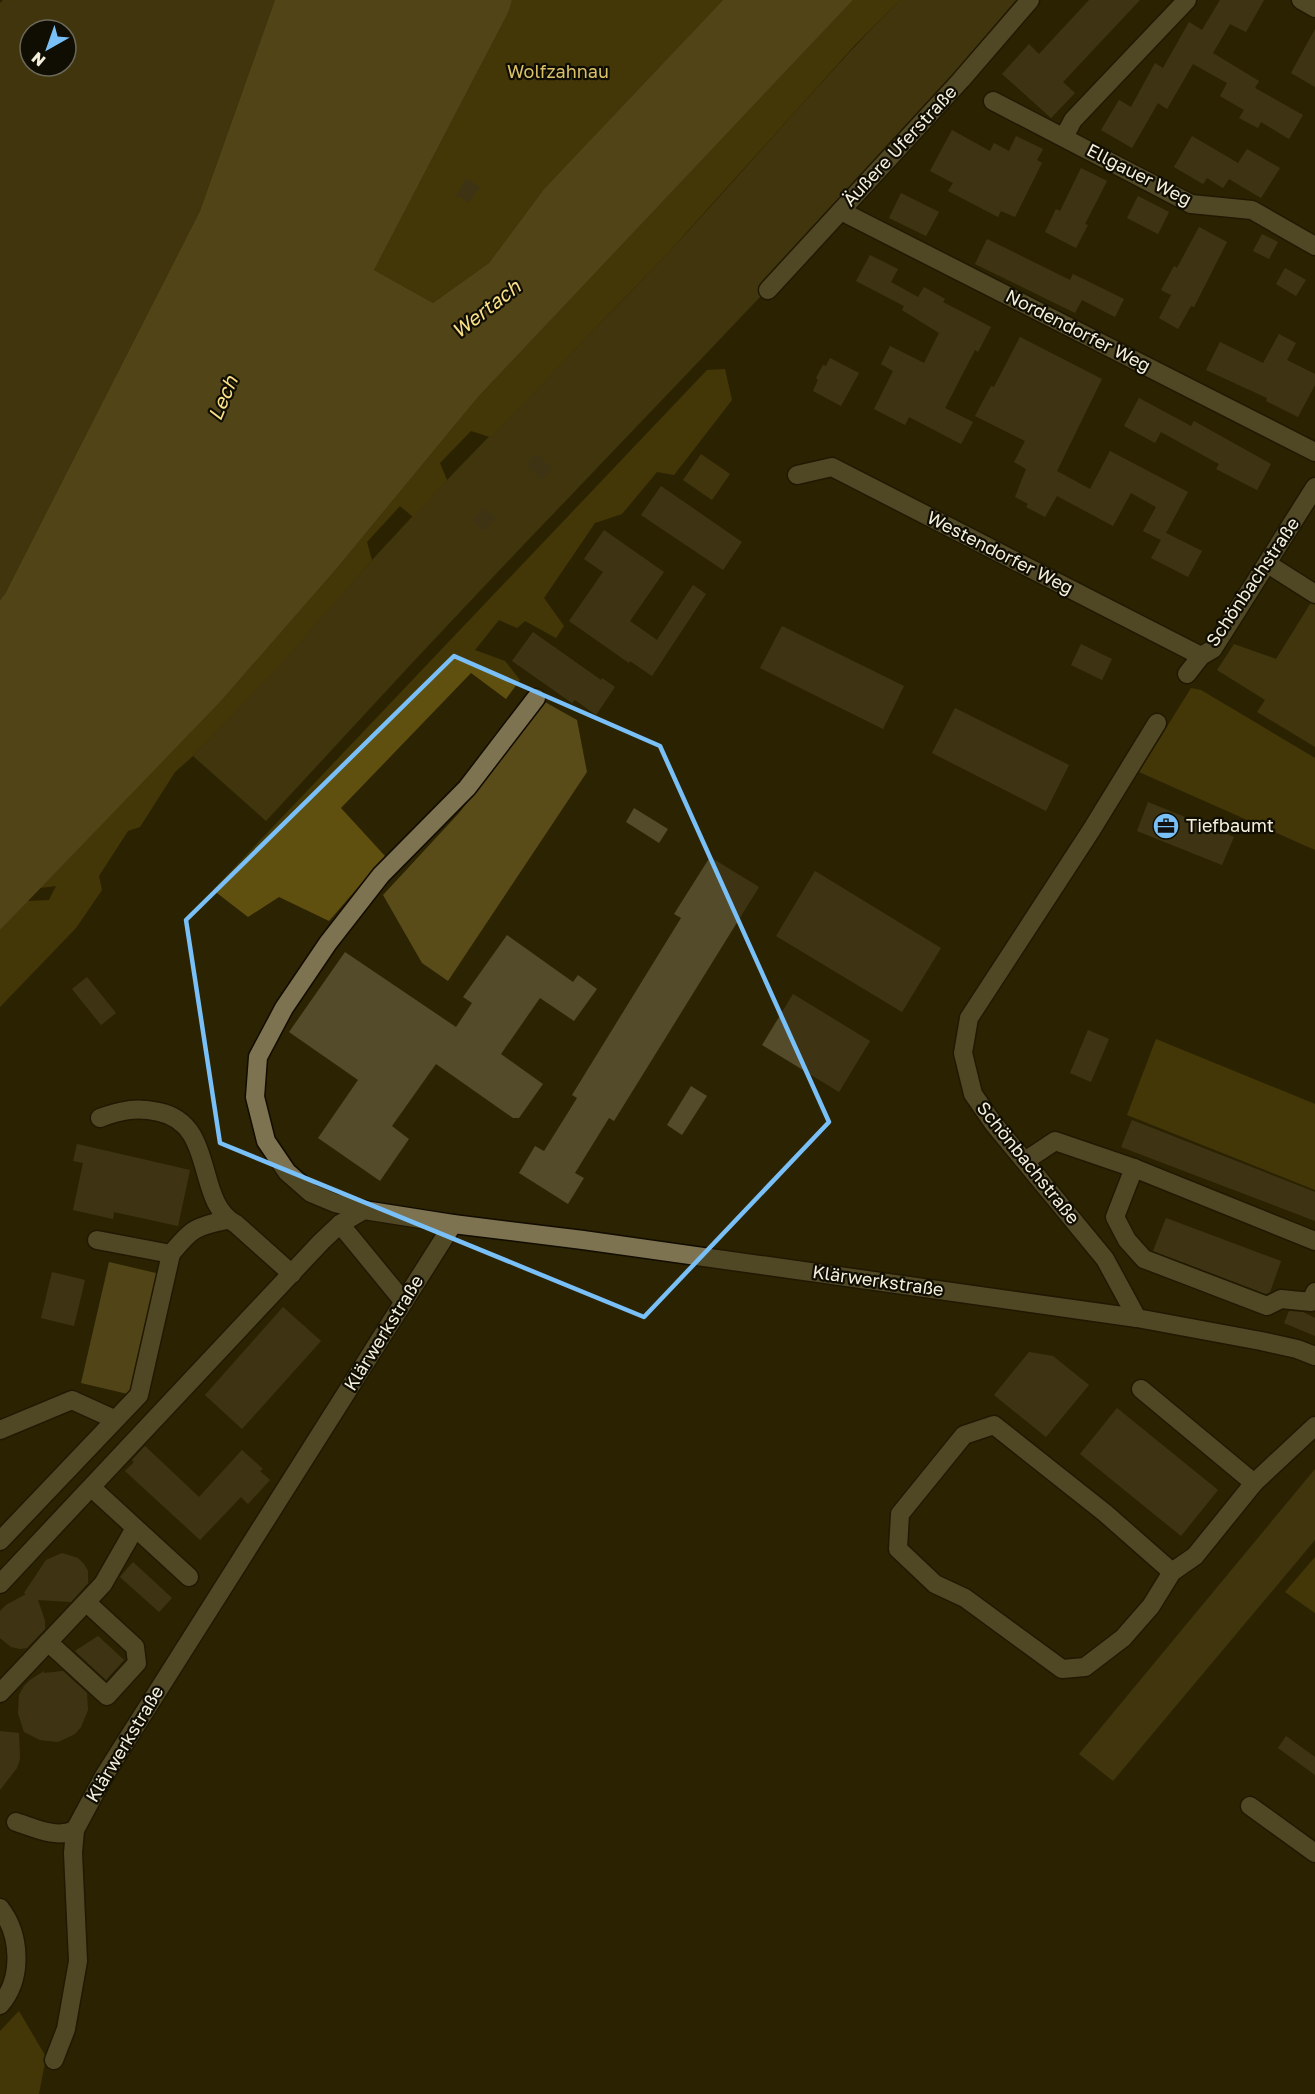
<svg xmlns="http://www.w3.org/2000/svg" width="1315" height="2094" viewBox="0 0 1315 2094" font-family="'Golos Text',sans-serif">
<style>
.green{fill:#594c19;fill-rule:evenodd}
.forest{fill:#605010}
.water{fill:#7f6f34}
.building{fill:#544b2b}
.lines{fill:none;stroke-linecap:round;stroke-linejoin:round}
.minor-casing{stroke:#120c00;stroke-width:21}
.minor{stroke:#7d7351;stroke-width:18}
.marked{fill:none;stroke:#79bff8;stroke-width:4.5;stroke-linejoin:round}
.labels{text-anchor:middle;stroke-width:4.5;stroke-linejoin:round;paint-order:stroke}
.park-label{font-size:18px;fill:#d9c069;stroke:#100d02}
.street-label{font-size:18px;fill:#f4efdc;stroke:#100d02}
.poi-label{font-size:18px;fill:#f4efdc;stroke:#100d02;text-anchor:start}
.water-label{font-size:20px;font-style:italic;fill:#f9e088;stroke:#100d02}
</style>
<rect width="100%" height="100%" fill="#2b2302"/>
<!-- green -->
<g class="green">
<path d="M3 0H275L200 211 5 594 0 600V3ZM30 30H66V66H30Z"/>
<path d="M900 0H1030C878 177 715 344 555 512 457 614 362 717 266 821L193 756C279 665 360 570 447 480 519 405 593 332 664 257 744 172 818 82 900 0Z"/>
<polygon points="701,454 730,474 712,500 683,480"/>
<polygon points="1312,601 1315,603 1315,747 1257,712 1265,700 1217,670 1234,644 1276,659"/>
<polygon points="545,702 577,720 587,772 448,981 422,963 383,895 459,813"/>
<polygon points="1315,1469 1315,1540 1113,1781 1079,1754"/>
</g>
<!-- forest -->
<g class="forest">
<polygon points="512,0 723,0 544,189 489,263 433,303 374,270 509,11"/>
<polygon points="853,0 900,0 856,44 667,254 490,437 471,431 440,463 447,480 413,517 400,506 367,542 372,560 273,672 193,756 175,772 140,827 128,831 99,876 102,890 76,928 0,1007 0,930 27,901 49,900 56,886 40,888 221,701 337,568 478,397"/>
<polygon points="725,369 732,400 674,475 657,472 622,514 595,523 544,598 564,626 556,638 525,621 517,628 499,620 475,650 505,661 520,680 506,699 471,673 341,808 385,856 329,921 279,897 248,917 213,890 707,370"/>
<polygon points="1191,688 1201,690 1315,758 1315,850 1139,772"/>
<polygon points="1156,1039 1315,1104 1315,1190 1127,1115"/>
<polygon points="1315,1557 1315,1613 1285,1592"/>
<polygon points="19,2011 46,2057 39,2094 0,2094 0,2031"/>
</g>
<!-- water -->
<g class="water">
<polygon points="275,0 512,0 509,11 374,270 433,303 489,263 544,189 723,0 853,0 478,397 337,568 221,701 0,930 0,600 5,594 200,211"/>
<polygon points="109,1262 160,1274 132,1395 81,1383"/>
</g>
<!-- building -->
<g class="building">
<polygon points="1089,0 1140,0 1063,82 1075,93 1051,118 1002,74 1029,44 1039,54"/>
<polygon points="1220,0 1264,0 1246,32 1230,24 1213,53 1259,81 1255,88 1303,115 1289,139 1261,122 1258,128 1239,118 1244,110 1220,96 1227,83 1193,64 1167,109 1158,103 1132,148 1101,130 1119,100 1131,107 1155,63 1163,68 1189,22 1202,30"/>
<polygon points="1315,29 1315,87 1291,73"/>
<polygon points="952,130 990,151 994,143 1009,151 1016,136 1043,149 1037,160 1042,163 1015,217 1001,211 998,217 948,191 953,183 930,171"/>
<polygon points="1192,136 1238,163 1247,149 1280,168 1261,198 1229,179 1223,188 1207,178 1203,184 1174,167"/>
<polygon points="1081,168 1107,181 1085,224 1088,225 1076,248 1045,232 1056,209 1060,211"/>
<polygon points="466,178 480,187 469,203 456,195"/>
<polygon points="901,193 939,212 926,236 889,218"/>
<polygon points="1138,196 1169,212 1158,234 1127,218"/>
<polygon points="1199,227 1227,242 1194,307 1191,306 1178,329 1159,318 1171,295 1161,290 1174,266 1177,268"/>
<polygon points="1262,234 1278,242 1269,259 1253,251"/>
<polygon points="987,239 1070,280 1073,274 1124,299 1115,317 1082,300 1075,313 975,264"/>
<polygon points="870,255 898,269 891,282 918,297 924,287 945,299 943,302 991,327 978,352 975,350 945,408 973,422 961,444 909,417 905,425 874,409 893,371 881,364 890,346 924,363 939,333 902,310 904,306 856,281"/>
<polygon points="1285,268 1306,280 1296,296 1276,284"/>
<polygon points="1279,334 1296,343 1287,360 1315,374 1315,385 1298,417 1266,401 1267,398 1206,370 1220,342 1263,363"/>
<polygon points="1020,337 1102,379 1057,471 1090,489 1110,451 1188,492 1166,533 1202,551 1188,577 1151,558 1161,540 1143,531 1156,507 1131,493 1113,526 1057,496 1045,517 1026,507 1028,504 1015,497 1026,469 1014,462 1025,441 975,416 991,386 994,387"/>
<polygon points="830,358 859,373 841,406 813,391 818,380 816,378 823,365 826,366"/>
<polygon points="1139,398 1191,426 1194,421 1271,464 1257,490 1216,469 1219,464 1161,432 1155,443 1124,426"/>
<polygon points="536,454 552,468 542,480 526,465"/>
<polygon points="661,486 742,542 723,570 641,515"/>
<polygon points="485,508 496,518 483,531 472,520"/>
<polygon points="604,530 664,572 630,621 657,640 693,585 706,594 652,676 630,661 629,663 569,621 603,572 584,559"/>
<polygon points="782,626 904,686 883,729 760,668"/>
<polygon points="533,632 601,680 602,678 615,687 596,715 575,700 572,703 512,661"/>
<polygon points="1081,644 1112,659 1102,680 1071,665"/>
<polygon points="955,708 1069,765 1046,811 932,753"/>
<polygon points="1148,802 1234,837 1222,865 1137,831"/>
<polygon points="634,808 668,829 659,843 626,822"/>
<polygon points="710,857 759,887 614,1121 609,1118 575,1173 584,1178 568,1204 519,1173 535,1146 544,1151 577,1098 572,1095 681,918 674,914"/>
<polygon points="815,871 941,948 902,1012 776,936"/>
<polygon points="507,935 573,982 578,975 597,989 574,1021 540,998 501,1054 543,1084 519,1118 513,1118 436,1064 392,1126 409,1139 380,1181 318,1138 358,1080 289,1032 345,952 456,1027 472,1003 463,997"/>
<polygon points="87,977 116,1013 101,1025 72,989"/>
<polygon points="793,994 870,1041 839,1092 762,1045"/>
<polygon points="1088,1030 1109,1039 1091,1082 1070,1073"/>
<polygon points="691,1086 707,1096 682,1135 667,1125"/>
<polygon points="1132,1120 1315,1192 1315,1221 1121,1147"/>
<polygon points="77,1144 190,1170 178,1226 114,1212 113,1219 73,1210 83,1163 73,1161"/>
<polygon points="1166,1218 1281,1261 1270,1292 1266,1294 1153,1251"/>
<polygon points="52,1272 85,1280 74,1326 41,1318"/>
<polygon points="283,1307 321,1341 242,1429 205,1395"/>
<polygon points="1289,1311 1303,1312 1315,1318 1315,1336 1284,1323"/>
<polygon points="1029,1352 1053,1356 1089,1385 1046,1437 994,1395"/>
<polygon points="1117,1408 1218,1490 1181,1536 1080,1454"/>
<polygon points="145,1446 199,1497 242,1450 263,1469 260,1471 270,1480 248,1504 241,1497 200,1540 125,1471 134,1462 132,1460"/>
<polygon points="62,1553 78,1558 84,1564 88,1571 88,1583 71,1602 38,1600 45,1621 45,1629 27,1648 20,1649 11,1647 0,1638 0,1611 6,1605 26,1594 24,1593 46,1560"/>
<polygon points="133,1562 172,1598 159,1612 120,1577"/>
<polygon points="98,1636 124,1660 106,1680 75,1651"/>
<polygon points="44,1671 44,1673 63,1671 87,1693 88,1710 81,1727 75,1734 58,1742 40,1740 24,1732 18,1713 19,1695 24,1686 30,1680"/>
<polygon points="0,1731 19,1733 20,1759 17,1768 0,1790"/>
<polygon points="1286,1736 1315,1757 1315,1775 1278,1748"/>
</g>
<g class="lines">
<defs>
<g id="minor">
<polyline points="1301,0 1315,8"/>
<polyline points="993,101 1191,204 1252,210 1315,246"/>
<polyline points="1064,137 1073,120 1187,0"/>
<polyline points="841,211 1315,452"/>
<polyline points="768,290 961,80 1030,0"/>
<polyline points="797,475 832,467 1201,656"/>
<polyline points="1268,564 1315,594"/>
<polyline points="1187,674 1201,656 1213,649 1315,487"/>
<polyline points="536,698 467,788 381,875 328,943 284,1008 258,1057 255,1097 266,1141 287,1172 311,1193 335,1203 364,1210 453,1224 583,1240 1137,1318 1261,1341 1297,1349 1315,1356"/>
<path d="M100 1118C121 1110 137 1107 159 1112 217 1124 194 1202 236 1224L292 1274"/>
<polyline points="1025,1161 1055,1141 1134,1168 1315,1241"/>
<polyline points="1134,1168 1115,1217 1127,1240 1144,1259 1267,1306 1281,1299 1311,1302 1315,1292"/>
<polyline points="340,1224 404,1302"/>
<path d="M97 1240 171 1254C191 1229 196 1226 227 1220"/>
<polyline points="1137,1318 1105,1259 993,1123 973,1094 963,1053 969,1018 1092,829 1157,723"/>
<polyline points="1141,1389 1254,1483 1315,1426"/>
<polyline points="0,1430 72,1400 114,1419"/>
<polyline points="92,1488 189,1577"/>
<polyline points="0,1541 139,1395 171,1254"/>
<polyline points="1172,1572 1105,1513 994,1425 964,1435 900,1514 898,1549 935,1584 965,1598 1062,1669 1085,1667 1123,1638 1151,1606 1172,1572 1195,1556 1254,1483"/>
<polyline points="0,1584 321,1242 340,1224 364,1210"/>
<polyline points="48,1642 107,1696 137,1663 135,1647 86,1602"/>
<polyline points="0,1693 103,1584 135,1528"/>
<polyline points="1250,1806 1315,1853"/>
<path d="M16 1822C35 1828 56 1839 75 1830"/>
<path d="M0 1908C21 1935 23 1979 0 2005"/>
<polyline points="54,2060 66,2029 78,1961 73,1853 75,1830 104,1776 453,1224"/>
</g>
</defs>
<!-- minor casing -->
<use href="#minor" class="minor-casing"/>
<!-- minor -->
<use href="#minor" class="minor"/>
</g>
<!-- marked area -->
<path d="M0 0H1315V2094H0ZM454 656 660 746 829 1122 644 1317 220 1143 186 920Z" fill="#2b2302" fill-opacity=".55" fill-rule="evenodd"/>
<path class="marked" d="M454 656 660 746 829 1122 644 1317 220 1143 186 920Z"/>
<!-- icons -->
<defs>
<symbol id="office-disc" viewBox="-11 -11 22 22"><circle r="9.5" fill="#79bff8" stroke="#100d02"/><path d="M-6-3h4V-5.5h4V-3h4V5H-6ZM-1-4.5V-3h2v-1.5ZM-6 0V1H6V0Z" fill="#111"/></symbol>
</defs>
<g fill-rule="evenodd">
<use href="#office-disc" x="1151" y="811" width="30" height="30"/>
</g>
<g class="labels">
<!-- park labels -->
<g class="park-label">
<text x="558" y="78">Wolfzahnau</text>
</g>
<!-- street labels -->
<g class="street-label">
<text transform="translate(900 146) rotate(-47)" y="6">Äußere Uferstraße</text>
<text transform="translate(1139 175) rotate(27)" y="6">Ellgauer Weg</text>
<text transform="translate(1078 331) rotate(27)" y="6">Nordendorfer Weg</text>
<text transform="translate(1000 553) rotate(27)" y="6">Westendorfer Weg</text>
<text transform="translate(1253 582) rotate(-56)" y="6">Schönbachstraße</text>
<text transform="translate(1028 1163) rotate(51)" y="6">Schönbachstraße</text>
<text transform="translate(878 1281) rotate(8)" y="6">Klärwerkstraße</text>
<text transform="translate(384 1333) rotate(-58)" y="6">Klärwerkstraße</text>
<text transform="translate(125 1744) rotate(-59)" y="6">Klärwerkstraße</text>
</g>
<!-- poi labels -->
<g class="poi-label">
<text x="1186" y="832">Tiefbaumt</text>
</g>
<!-- water labels -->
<g class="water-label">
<text transform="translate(486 309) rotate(-38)" y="7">Wertach</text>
<text transform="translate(223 398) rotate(-67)" y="7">Lech</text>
</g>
</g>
<!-- north arrow -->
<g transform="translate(48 48) rotate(220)"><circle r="28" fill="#100d02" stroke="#6b6759" stroke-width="1.5"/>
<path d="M0-4.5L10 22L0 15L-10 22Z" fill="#79bff8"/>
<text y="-9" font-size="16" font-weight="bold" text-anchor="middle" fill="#f4efdc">N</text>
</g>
</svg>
